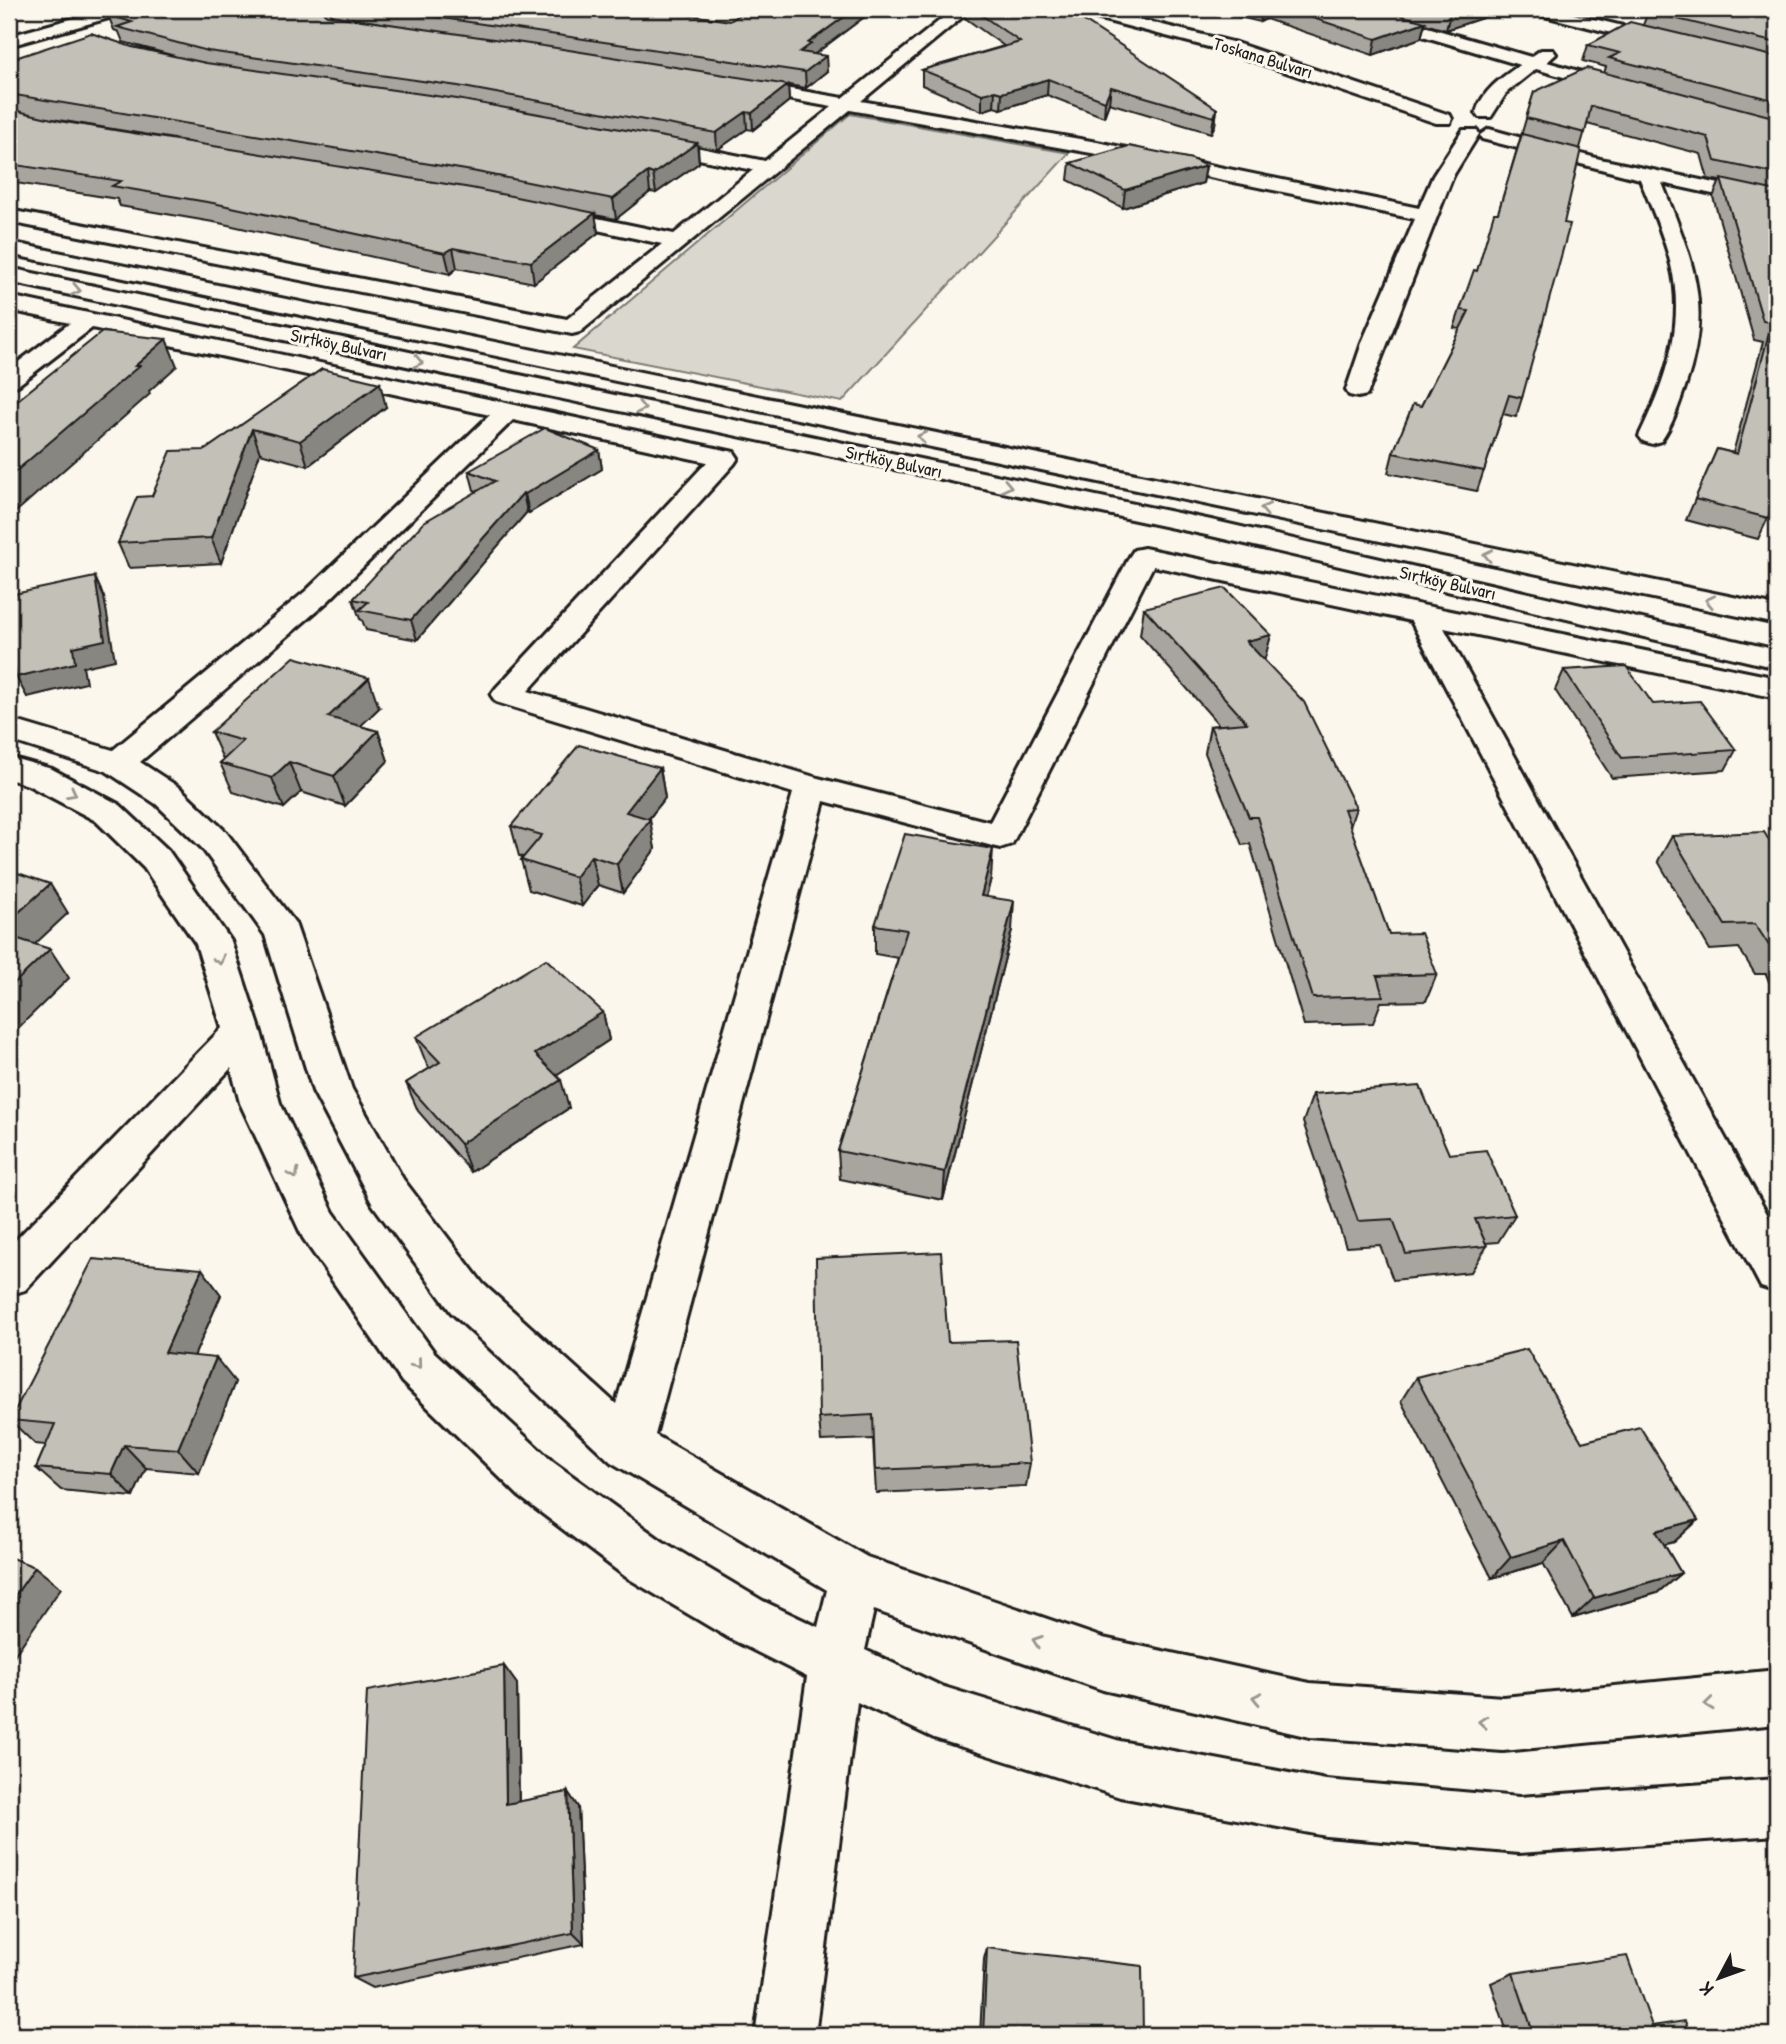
<svg xmlns="http://www.w3.org/2000/svg" width="1786" height="2044" viewBox="0 0 1786 2044" font-family="'Patrick Hand',sans-serif">
<style>
.green{fill:#dad7ce;stroke:#7b7a75;stroke-width:2}
.lines{fill:none;stroke-linecap:round;stroke-linejoin:round}
.minor-casing{stroke:#1c1c1c;stroke-width:6}
.major-casing{stroke:#1c1c1c;stroke-width:6}
.minor{fill:#fbf7ec;fill-rule:evenodd}
.major{fill:#fbf7ec;fill-rule:evenodd}
.wall{fill:#a8a59e;stroke:#1c1c1c;stroke-width:2;fill-rule:evenodd}
.shaded-wall{fill:#888681;stroke:#1c1c1c;stroke-width:2}
.building{fill:#c3c0b8;stroke:#1c1c1c;stroke-width:2}
.oneway{stroke:#97948e}
.labels{text-anchor:middle;stroke-width:6;stroke-linejoin:round;paint-order:stroke}
.far-street-label{font-size:18px;fill:#1c1c1c;stroke:#fbf7ec}
</style>
<rect width="100%" height="100%" fill="#fbf7ec"/>
<filter id="ink" filterUnits="userSpaceOnUse"><feTurbulence type="fractalNoise" baseFrequency=".0143" numOctaves="2"/><feDisplacementMap in="SourceGraphic" scale="14" xChannelSelector="R" yChannelSelector="G"/><feConvolveMatrix kernelMatrix="1 2 1 2 8 2 1 2 1" color-interpolation-filters="sRGB"/></filter>
<g filter="url(#ink)">
<!-- green -->
<polygon class="green" points="850,114 1069,153 842,402 573,349"/>
<g class="lines">
<defs>
<g id="minor">
<polygon points="107,9 132,9 130,12 9,46 9,36"/>
<polygon points="954,9 972,9 861,101 1097,142 1419,208 1433,176 1463,130 1477,130 1479,134 1453,176 1367,395 1358,397 1349,395 1346,390 1363,340 1415,219 1097,154 850,110 580,332 572,334 9,222 9,210 567,319 662,244 537,217 534,213 537,209 544,207 674,234 753,170 639,147 636,143 639,139 646,137 765,161 832,107 732,89 729,85 732,81 738,80 843,98"/>
<polygon points="1071,9 1097,9 1236,43 1450,115 1452,119 1450,123 1436,123 1224,51 1073,12"/>
<path d="M1340 9H1365L1531 57 1541 50H1553L1556 54 1547 62 1628 85 1631 89 1622 94 1536 69 1507 92 1491 117H1479L1476 113C1482 91 1502 77 1520 65L1342 12Z"/>
<polygon points="1527,9 1553,9 1672,38 1674,42 1666,47 1529,12"/>
<path d="M1489 129 1600 159 1777 196V208L1662 183C1692 260 1714 304 1685 387 1679 405 1672 426 1661 441L1652 444 1643 441 1639 436C1665 382 1686 325 1671 265 1664 235 1651 207 1640 179L1482 139 1480 135Z"/>
<path d="M9 296 734 452 738 458 734 464 528 691 818 778 990 822 1130 556 1134 550 1144 548 1777 678V698L1444 628 1777 1232V1292L1761 1287 1411 621 1153 566 1012 844 1000 848 824 801 655 1435 867 1557 1103 1638 1310 1683 1503 1697 1777 1670V1724L1503 1751 1310 1737 1103 1690 874 1610 865 1650 941 1686 1120 1741 1326 1780 1519 1797 1777 1779V1835L1519 1853 1326 1836 1120 1797 934 1738 857 1702 815 2035H755L807 1677 727 1637 626 1577 519 1496 402 1382 303 1238 240 1103 231 1068 25 1290 9 1295V1247L222 1028 196 944 144 868 96 821 28 785 9 779V757L52 769 120 805 168 850 231 941 261 1032 280 1103 333 1212 434 1352 553 1462 662 1541 763 1601 818 1627 827 1590 611 1462 451 1312 373 1205 313 1091 265 935 202 848 156 804 106 771 9 740V719L113 750 307 590 490 415 92 328 18 385 9 387V369L70 323 9 310ZM513 420 707 462 496 688 491 695 496 702 793 793 616 1404 483 1284 403 1179 352 1089 295 923 226 832 180 788 140 762 327 602Z"/>
</g>
<g id="major">
<polygon points="9,242 1777,606 1777,624 9,254"/>
<polygon points="9,268 1211,520 1777,650 1777,668 1211,536 9,282"/>
</g>
</defs>
<!-- minor casing -->
<use href="#minor" class="minor-casing"/>
<!-- major casing -->
<use href="#major" class="major-casing"/>
<!-- minor -->
<use href="#minor" class="minor"/>
<!-- major -->
<use href="#major" class="major"/>
</g>
<!-- wall -->
<g class="wall">
<path d="M129 9H656V10L730 21 748 9H875L815 54 827 71 806 88 788 85 789 101 753 130 747 129 717 150 698 146 699 163 656 193 650 192 616 219 595 215 598 233 534 283 457 268 450 274 219 223 120 206 117 199 9 182V60L132 47 175 56 123 42 119 32 114 30 108 15ZM331 15 393 25 330 16ZM52 119 186 141 65 122Z"/>
<polygon points="965,9 973,9 1217,109 1215,125 1211,133 1109,103 1104,117 1047,95 1001,109 994,107 982,111 922,85 922,70 1004,46 965,18"/>
<polygon points="1207,9 1509,9 1446,30 1425,24 1421,38 1373,55 1266,19 1260,22"/>
<polygon points="1777,9 1777,493 1768,518 1758,539 1686,520 1717,449 1733,453 1763,342 1754,340 1713,197 1720,181 1708,179 1701,154 1587,124 1580,148 1522,398 1516,417 1503,414 1477,491 1388,473 1393,453 1421,406 1460,329 1454,328 1460,310 1477,271 1498,213 1534,92 1604,73 1606,67 1583,61 1588,45 1643,25 1648,12"/>
<polygon points="1070,163 1206,166 1203,183 1123,208 1068,180"/>
<polygon points="322,369 386,407 308,466 260,453 221,563 129,568 118,543 152,496 205,450"/>
<polygon points="599,450 602,469 529,513 527,512 417,640 366,630 362,620 360,619 353,599 477,491 474,490 469,471"/>
<polygon points="1144,608 1271,635 1264,660 1356,808 1350,826 1389,934 1437,974 1426,1001 1381,1002 1373,1023 1304,1025 1250,844 1242,845 1205,753 1210,726 1219,725 1140,635"/>
<polygon points="1564,670 1653,704 1736,750 1725,770 1612,778 1555,690"/>
<polygon points="379,708 360,726 378,731 388,761 345,806 301,792 284,808 233,792 220,763 223,759 211,732"/>
<polygon points="660,768 665,798 649,819 655,849 623,893 598,885 582,906 529,890 521,860 523,857 519,856 511,826"/>
<polygon points="1672,836 1777,853 1777,1001 1766,974 1755,974 1739,948 1710,950 1658,861"/>
<polygon points="991,878 986,897 1012,930 943,1200 840,1179 838,1151 898,958 875,954 875,925"/>
<polygon points="603,1012 609,1040 556,1075 569,1108 471,1172 418,1111 406,1083 430,1068 427,1065 416,1037"/>
<polygon points="1313,1094 1449,1154 1515,1215 1498,1242 1485,1243 1487,1246 1471,1272 1393,1280 1380,1245 1346,1247 1303,1122"/>
<polygon points="202,1269 221,1295 194,1356 235,1382 199,1473 146,1468 133,1497 61,1490 36,1468 46,1445 35,1444 10,1420"/>
<polygon points="948,1342 1030,1463 1026,1486 876,1493 873,1439 821,1441 819,1418"/>
<polygon points="1416,1377 1582,1442 1698,1520 1674,1542 1664,1544 1681,1573 1657,1593 1573,1618 1543,1563 1492,1578 1401,1401"/>
<polygon points="504,1666 517,1684 519,1802 568,1792 578,1807 584,1944 372,1988 353,1978"/>
<polygon points="987,1948 1143,2035 980,2035 984,1959"/>
<polygon points="1513,1973 1652,2026 1691,2035 1508,2035 1491,1983"/>
</g>
<!-- shaded-wall -->
<g class="shaded-wall">
<polygon points="317,9 330,9 331,15 321,22"/>
<polygon points="855,9 875,9 812,56 800,52 808,43"/>
<polygon points="1262,9 1268,9 1266,19 1260,22"/>
<polygon points="1466,9 1509,9 1446,30 1450,14"/>
<polygon points="1425,22 1421,38 1373,55 1376,39"/>
<polygon points="826,56 827,71 806,88 805,72"/>
<polygon points="1048,79 1047,95 1001,109 1002,93"/>
<polygon points="788,85 789,101 753,130 752,113"/>
<polygon points="1111,87 1109,103 1104,117 1105,101"/>
<polygon points="995,91 994,107 982,111 982,94"/>
<polygon points="1217,109 1215,125 1211,133 1214,117"/>
<polygon points="746,112 747,129 717,150 716,133"/>
<polygon points="697,143 699,163 656,193 653,174"/>
<polygon points="1206,166 1203,183 1123,208 1125,190"/>
<polygon points="648,172 650,192 616,219 613,199"/>
<polygon points="595,213 598,233 534,283 531,262"/>
<polygon points="453,248 457,268 450,274 445,253"/>
<polygon points="166,339 177,366 149,391 150,394 9,518 9,477"/>
<polygon points="380,383 386,407 308,466 300,441"/>
<polygon points="252,429 260,453 221,563 211,538"/>
<polygon points="599,450 602,469 529,513 525,494"/>
<polygon points="523,493 527,512 417,640 411,620"/>
<polygon points="95,577 104,597 115,660 83,667 86,683 27,697 16,677 73,647"/>
<polygon points="1271,635 1264,662 1246,641"/>
<polygon points="13,654 25,675 9,678 9,656"/>
<polygon points="369,678 379,708 339,747 328,717"/>
<polygon points="378,731 388,761 345,806 334,776"/>
<polygon points="289,762 301,792 284,808 272,778"/>
<polygon points="660,768 665,798 631,841 626,812"/>
<polygon points="650,819 655,849 623,893 617,864"/>
<polygon points="993,849 991,878 979,925 981,896"/>
<polygon points="591,856 598,885 582,906 575,877"/>
<polygon points="50,884 68,913 17,961 9,949 9,921"/>
<polygon points="1014,901 1012,930 943,1200 945,1172"/>
<polygon points="50,949 69,978 9,1037 9,988"/>
<polygon points="603,1012 609,1040 544,1083 535,1054"/>
<polygon points="561,1080 569,1108 471,1172 460,1144"/>
<polygon points="202,1269 221,1295 185,1377 165,1353"/>
<polygon points="216,1358 235,1382 199,1473 178,1449"/>
<polygon points="124,1445 146,1468 133,1497 111,1474"/>
<polygon points="1698,1520 1674,1542 1633,1553 1656,1531"/>
<polygon points="1564,1541 1543,1563 1492,1578 1511,1557"/>
<polygon points="35,1567 61,1588 9,1663 9,1604"/>
<polygon points="1681,1573 1657,1593 1573,1618 1594,1598"/>
<polygon points="504,1666 517,1684 519,1819 506,1804"/>
<polygon points="568,1792 578,1807 584,1944 573,1933"/>
</g>
<!-- building -->
<g class="building">
<polygon points="129,9 319,9 327,15 550,47 788,85 752,113 746,112 716,133 458,86 208,51 117,27 132,22 108,15"/>
<polygon points="382,9 656,9 656,10 730,21 748,9 855,9 808,43 811,44 800,52 826,56 805,72"/>
<polygon points="973,9 1066,9 1217,109 1214,117 1111,87 1105,101 1048,79 1002,93 995,91 982,94 922,70 1020,42"/>
<polygon points="1286,9 1378,9 1425,22 1376,39"/>
<polygon points="1431,9 1466,9 1450,14"/>
<polygon points="1654,9 1777,9 1777,43 1648,12"/>
<polygon points="1630,22 1777,57 1777,101 1609,58 1620,53 1588,45"/>
<polygon points="91,33 132,47 206,63 457,99 697,143 653,174 648,172 613,199 472,171 9,94 9,60"/>
<polygon points="1586,68 1777,118 1777,174 1715,161 1708,137 1591,106 1585,133 1526,118 1534,92"/>
<polygon points="9,109 65,122 471,188 595,213 531,262 453,248 445,253 213,203 112,186 121,181 9,164"/>
<polygon points="1522,134 1581,149 1564,223 1570,224 1522,398 1509,395 1484,471 1393,453 1413,404 1421,406 1469,311 1460,310 1474,270 1477,271 1494,213 1498,213"/>
<polygon points="1129,146 1192,159 1206,166 1125,190 1070,163"/>
<polygon points="1721,179 1777,191 1777,493 1768,518 1695,499 1717,449 1737,454 1772,322 1763,321"/>
<polygon points="102,332 166,339 135,366 139,366 9,477 9,407"/>
<polygon points="322,369 380,383 300,441 252,429 211,538 118,543 137,497 152,496 171,451 205,450"/>
<polygon points="545,428 599,450 525,494 523,493 411,620 359,610 368,602 353,599 424,522 495,481 469,471"/>
<polygon points="95,577 105,640 73,647 75,663 16,677 13,654 9,656 9,595"/>
<polygon points="1225,588 1271,635 1246,641 1304,702 1356,808 1344,809 1389,934 1421,933 1437,974 1377,976 1383,996 1313,998 1257,817 1249,817 1210,726 1247,723 1144,608"/>
<polygon points="294,657 369,678 328,717 378,731 334,776 289,762 272,778 220,763 243,741 211,732"/>
<polygon points="1626,666 1653,704 1700,701 1736,750 1622,758 1564,670"/>
<polygon points="579,745 660,768 626,812 650,819 617,864 591,856 575,877 521,860 542,835 511,826"/>
<polygon points="1764,832 1777,853 1777,950 1772,950 1755,924 1725,925 1672,836"/>
<polygon points="905,834 993,849 981,896 1014,901 945,1172 838,1151 907,930 875,925"/>
<polygon points="9,870 50,884 9,921"/>
<polygon points="9,936 50,949 9,988"/>
<polygon points="546,959 603,1012 535,1054 561,1080 460,1144 406,1083 440,1062 416,1037"/>
<polygon points="1420,1086 1449,1154 1486,1150 1515,1215 1475,1219 1487,1246 1406,1254 1393,1219 1358,1221 1313,1094"/>
<polygon points="941,1252 948,1342 1016,1340 1030,1463 875,1470 873,1415 819,1418 816,1258"/>
<polygon points="93,1259 202,1269 165,1353 216,1358 178,1449 124,1445 111,1474 36,1468 55,1424 10,1420"/>
<polygon points="1527,1349 1582,1442 1640,1427 1698,1520 1656,1531 1681,1573 1594,1598 1564,1541 1511,1557 1416,1377"/>
<polygon points="9,1557 35,1567 9,1604"/>
<polygon points="504,1666 506,1804 568,1792 573,1933 353,1978 367,1691"/>
<polygon points="987,1948 1142,1966 1143,2035 983,2035"/>
<polygon points="1627,1956 1652,2026 1685,2021 1691,2035 1534,2035 1513,1973"/>
</g>
<!-- one-way arrows -->
<defs><path id="oneway-chevron" d="M-2-3.5L2.5 0L-2 3.5" fill="none" stroke-width="1.6" stroke-linecap="round" stroke-linejoin="round" transform="scale(1.75)"/></defs>
<g class="oneway">
<use href="#oneway-chevron" transform="translate(76 290) rotate(12)"/>
<use href="#oneway-chevron" transform="translate(418 362) rotate(12)"/>
<use href="#oneway-chevron" transform="translate(641 408) rotate(12)"/>
<use href="#oneway-chevron" transform="translate(922 437) rotate(-168)"/>
<use href="#oneway-chevron" transform="translate(1007 486) rotate(12)"/>
<use href="#oneway-chevron" transform="translate(1265 509) rotate(-168)"/>
<use href="#oneway-chevron" transform="translate(1488 555) rotate(-168)"/>
<use href="#oneway-chevron" transform="translate(1710 601) rotate(-168)"/>
<use href="#oneway-chevron" transform="translate(72 793) rotate(28)"/>
<use href="#oneway-chevron" transform="translate(219 960) rotate(72)"/>
<use href="#oneway-chevron" transform="translate(294 1174) rotate(64)"/>
<use href="#oneway-chevron" transform="translate(417 1364) rotate(50)"/>
<use href="#oneway-chevron" transform="translate(1037 1641) rotate(-161)"/>
<use href="#oneway-chevron" transform="translate(1257 1698) rotate(-167)"/>
<use href="#oneway-chevron" transform="translate(1709 1704) rotate(174)"/>
<use href="#oneway-chevron" transform="translate(1483 1722) rotate(-176)"/>
</g>
</g>
<g class="labels">
<!-- far-street labels -->
<g class="far-street-label">
<text transform="translate(1263 58) rotate(17)" y="6">Toskana Bulvarı</text>
<text transform="translate(339 345) rotate(12)" y="6">Sırtköy Bulvarı</text>
<text transform="translate(894 462) rotate(12)" y="6">Sırtköy Bulvarı</text>
<text transform="translate(1448 583) rotate(13)" y="6">Sırtköy Bulvarı</text>
</g>
</g>
<!-- margin -->
<rect width="1786" height="2044" fill="none" stroke="#fbf7ec" stroke-width="35"/>
<rect x="18" y="18" width="1751" height="2009" fill="none" stroke="#1c1c1c" stroke-width="2.5" filter="url(#ink)"/>
<!-- north arrow -->
<g transform="translate(1719 1978) rotate(229)" stroke="#fbf7ec" stroke-width="5" paint-order="stroke">
<path d="M0-5L12 26L0 18L-12 26Z" fill="#1c1c1c"/>
<text y="-10" font-size="19" font-weight="bold" text-anchor="middle" fill="#1c1c1c">K</text>
</g>
</svg>
